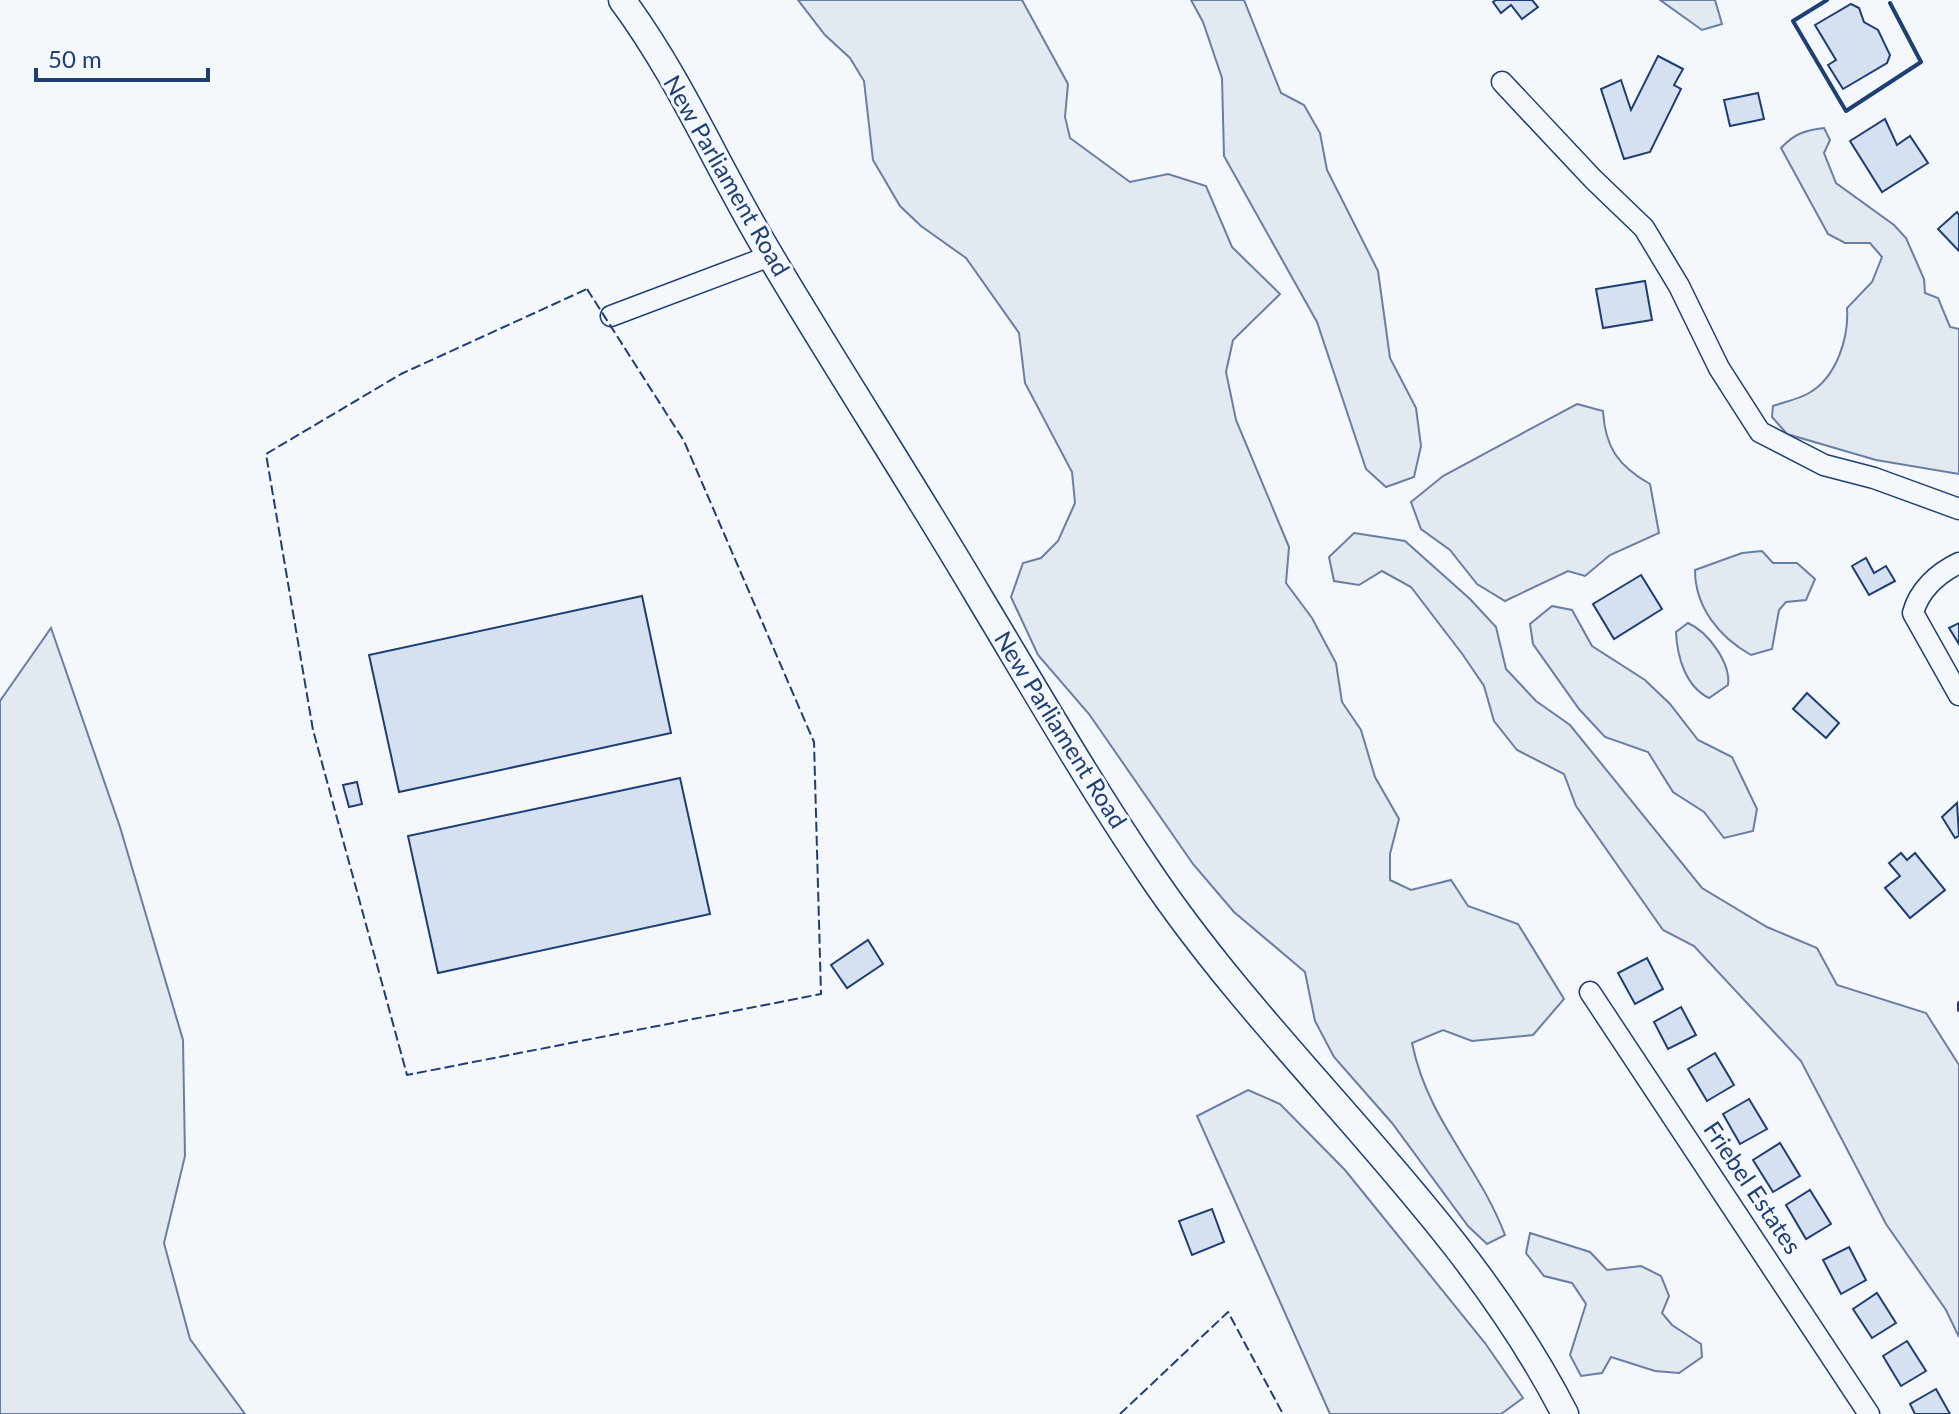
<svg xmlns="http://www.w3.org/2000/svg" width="1959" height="1414" viewBox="0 0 1959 1414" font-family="Lato,sans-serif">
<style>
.green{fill:#e3e9f0;stroke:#687fa3;stroke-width:2}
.building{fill:#d5e0f0;stroke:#1d3f73;stroke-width:2}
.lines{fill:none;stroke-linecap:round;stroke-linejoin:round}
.minor-casing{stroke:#1d3f73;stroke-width:23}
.tertiary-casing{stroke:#1d3f73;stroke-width:29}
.minor{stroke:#f4f7fb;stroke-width:20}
.tertiary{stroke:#f4f7fb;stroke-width:26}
.fence{stroke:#1d3f73;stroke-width:2;stroke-dasharray:10 4;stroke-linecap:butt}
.wall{stroke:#1d3f73;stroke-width:4}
.labels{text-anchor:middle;stroke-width:6;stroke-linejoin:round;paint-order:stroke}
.street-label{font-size:24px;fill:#1d3f73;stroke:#f4f7fb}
</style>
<rect width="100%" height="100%" fill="#f4f7fb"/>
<!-- green -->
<g class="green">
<path d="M798 0H1022L1068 84 1065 117 1070 138 1130 182 1168 174 1206 186 1232 247 1280 294 1233 340 1226 372 1236 420 1289 547 1286 583 1312 618 1336 663 1342 702 1361 730 1375 777 1399 819 1390 854V880L1411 890 1451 880 1468 906 1518 924 1564 999 1533 1035 1472 1041 1443 1030 1412 1043C1428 1121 1478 1164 1505 1235L1487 1244 1468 1226 1392 1123 1334 1057 1315 1021 1305 972 1234 912 1193 864 1089 714 1038 655 1011 597 1023 563 1041 558 1058 541 1075 503 1072 472 1025 383 1019 333 966 258 921 226 900 206 873 160 864 81 850 58 825 35Z"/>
<polygon points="1191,0 1244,0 1281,93 1304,105 1320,133 1327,170 1378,271 1390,358 1416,408 1421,446 1414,477 1386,487 1366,469 1317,322 1224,156 1222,78 1203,22"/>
<polygon points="1660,0 1715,0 1722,24 1702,30"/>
<path d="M1824 128 1830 140 1824 153 1836 183 1894 225 1906 238 1924 279 1925 293 1938 298 1950 327 1959 329V474L1876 460 1787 434 1772 417 1773 406C1784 402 1799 399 1809 393 1837 377 1849 337 1847 308L1872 282 1882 257 1870 243H1845L1828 234 1781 148C1794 134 1805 130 1824 128Z"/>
<path d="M1577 404 1603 411C1605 447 1618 466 1650 484L1659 533 1610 555 1585 576 1568 571 1505 601 1477 584 1450 550 1421 529 1411 502 1443 476Z"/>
<polygon points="1354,533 1405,541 1470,599 1496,627 1506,669 1536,701 1570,725 1702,888 1767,927 1817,948 1837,985 1926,1013 1959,1065 1959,1337 1946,1310 1886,1224 1801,1061 1694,946 1663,930 1576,806 1564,774 1517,750 1494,721 1484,686 1463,655 1411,587 1382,571 1359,585 1334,581 1329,557"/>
<path d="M1762 551 1773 563H1797L1815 579 1806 600 1786 602 1779 610 1772 649 1751 655C1719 637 1695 607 1695 570L1742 553Z"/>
<polygon points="1552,606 1572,610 1592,646 1645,680 1670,704 1698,740 1732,757 1757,809 1753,831 1724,838 1704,812 1673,792 1648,752 1605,737 1579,709 1533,644 1530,624"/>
<path d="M1688 623C1708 632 1731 663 1728 685L1709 698C1686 687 1677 657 1676 632Z"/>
<polygon points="51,628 120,827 183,1040 185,1156 164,1243 190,1339 245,1414 0,1414 0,701"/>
<polygon points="1248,1090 1280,1104 1345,1170 1485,1343 1523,1398 1501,1414 1330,1414 1197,1116"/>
<polygon points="1530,1233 1590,1252 1607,1270 1641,1266 1661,1276 1669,1296 1662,1313 1672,1325 1701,1344 1702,1357 1679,1373 1655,1371 1611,1357 1602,1373 1581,1376 1570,1355 1586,1304 1572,1283 1544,1276 1526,1253"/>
</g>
<!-- building -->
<g class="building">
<polygon points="1496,0 1532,0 1538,7 1522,19 1511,5 1501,13 1493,2"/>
<polygon points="1851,4 1859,8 1864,22 1878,30 1890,55 1887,63 1843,89 1828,65 1836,60 1815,25"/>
<polygon points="1658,56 1683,69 1674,85 1681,89 1650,152 1624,159 1601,89 1621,80 1631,110"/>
<polygon points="1758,93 1764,119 1730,126 1724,100"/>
<polygon points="1885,119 1897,145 1910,136 1928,163 1882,192 1850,141"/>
<polygon points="1957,212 1959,215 1959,251 1938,229"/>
<polygon points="1645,281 1652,320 1603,328 1596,289"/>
<polygon points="1866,558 1874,573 1886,566 1895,581 1869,595 1852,566"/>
<polygon points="1641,575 1662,609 1614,639 1593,604"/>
<polygon points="642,596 671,733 399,792 369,655"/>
<polygon points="1959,623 1959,644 1949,628"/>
<polygon points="1807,693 1839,723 1826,738 1793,709"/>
<polygon points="680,778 710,914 438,973 408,836"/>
<polygon points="357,782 362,804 349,807 343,785"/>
<polygon points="1957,803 1959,836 1955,838 1942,817"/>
<polygon points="1901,853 1907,860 1915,853 1945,890 1910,918 1885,888 1900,876 1889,863"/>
<polygon points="868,940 883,964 847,988 831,965"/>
<polygon points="1647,958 1663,989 1635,1004 1618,973"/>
<polygon points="1681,1007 1696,1035 1668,1049 1654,1022"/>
<polygon points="1715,1053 1734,1085 1707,1101 1688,1069"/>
<polygon points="1749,1099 1767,1129 1740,1144 1723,1114"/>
<polygon points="1780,1143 1800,1176 1773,1192 1753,1160"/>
<polygon points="1810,1190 1831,1224 1806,1239 1786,1205"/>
<polygon points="1212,1209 1224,1242 1192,1255 1179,1221"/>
<polygon points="1849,1247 1866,1280 1841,1294 1823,1260"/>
<polygon points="1877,1293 1896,1323 1872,1338 1853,1309"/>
<polygon points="1907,1341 1926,1371 1901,1386 1883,1356"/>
<polygon points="1936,1389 1950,1414 1915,1414 1910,1404"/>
</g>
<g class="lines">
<defs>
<g id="minor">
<polyline points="1502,82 1593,179 1644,228 1679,286 1719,368 1760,432 1824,465 1874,478 1959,509"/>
<polyline points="611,316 770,256"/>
<path d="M1959 563C1938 573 1919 590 1913 613L1959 695"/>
<polyline points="1590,992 1869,1414"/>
</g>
<path id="tertiary" d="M622 0C680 78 718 169 768 252 836 367 910 480 978 595 1034 688 1088 782 1149 872 1276 1061 1461 1210 1565 1414"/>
</defs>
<!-- minor casing -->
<use href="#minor" class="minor-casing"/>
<!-- tertiary casing -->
<use href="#tertiary" class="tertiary-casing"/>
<!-- minor -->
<use href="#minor" class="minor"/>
<!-- tertiary -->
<use href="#tertiary" class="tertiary"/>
<!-- fence -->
<g class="fence">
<polygon points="587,289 684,441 814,742 821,994 407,1075 313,730 266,454 401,374"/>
<polyline points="1120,1414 1228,1312 1283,1414"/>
</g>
<!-- wall -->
<g class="wall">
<polyline points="1827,0 1793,21 1846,111 1921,62 1890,3"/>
<polyline points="1959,1003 1959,1010"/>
</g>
</g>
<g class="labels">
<!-- street labels -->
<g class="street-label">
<text transform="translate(726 176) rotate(60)" y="8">New Parliament Road</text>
<text transform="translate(1060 730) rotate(58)" y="8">New Parliament Road</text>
<text transform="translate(1752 1188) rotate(56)" y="8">Friebel Estates</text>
</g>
</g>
<!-- scale -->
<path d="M36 68v12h172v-12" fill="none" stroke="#1d3f73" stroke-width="4"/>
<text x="48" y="68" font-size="24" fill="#1d3f73" stroke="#f4f7fb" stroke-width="6" paint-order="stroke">50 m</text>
</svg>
